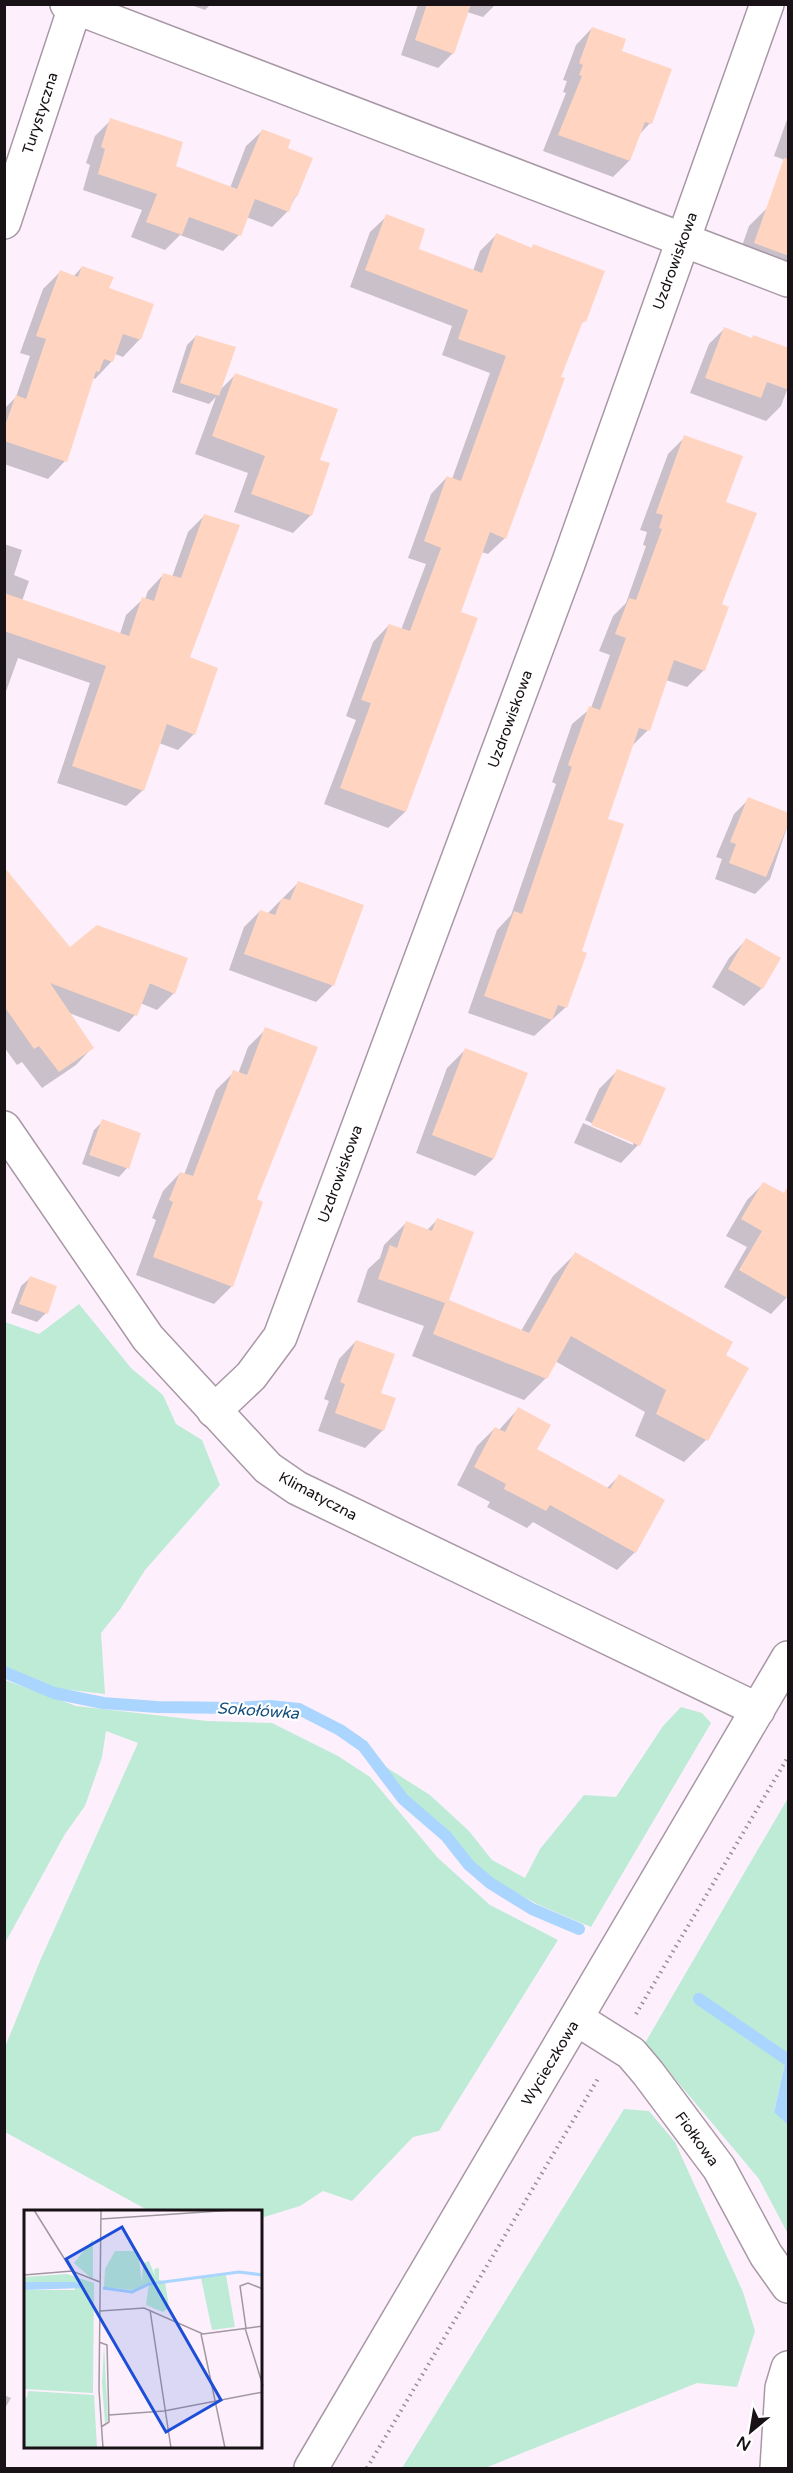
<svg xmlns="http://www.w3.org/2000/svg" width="793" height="2473" viewBox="0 0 793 2473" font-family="'Varela Round',sans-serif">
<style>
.green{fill:#bdebd6}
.water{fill:#aad5fe}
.shadow{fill:#0003}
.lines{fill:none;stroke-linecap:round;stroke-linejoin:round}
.stream{stroke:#aad5fe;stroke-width:12}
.building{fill:#ffd5c2}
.minor-casing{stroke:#a898a6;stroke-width:36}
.path{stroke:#988e97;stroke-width:4;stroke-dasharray:1.5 4.5;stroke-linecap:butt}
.minor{stroke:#fff;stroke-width:33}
.labels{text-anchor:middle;stroke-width:4.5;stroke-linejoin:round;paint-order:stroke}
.street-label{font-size:15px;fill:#181217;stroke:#fff}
.water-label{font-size:16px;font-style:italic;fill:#144f7c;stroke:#fff}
.inset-river{fill:none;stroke:#aad5fe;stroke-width:3}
.inset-road{fill:none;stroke:#a197a0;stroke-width:1.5}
.view{fill:#1d4ed8;fill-opacity:0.15;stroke:#1d4ed8;stroke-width:3}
.inset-edge{fill:none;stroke:#181217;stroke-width:3}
</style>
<rect width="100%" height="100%" fill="#fdf0fc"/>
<!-- green -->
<g class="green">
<polygon points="79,1304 131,1368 163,1395 176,1424 202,1440 220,1485 145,1570 121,1608 101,1633 105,1694 53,1688 5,1667 5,1322 39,1334"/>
<polygon points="5,1680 76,1706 207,1721 272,1723 338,1756 370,1777 438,1858 490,1905 558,1940 439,2131 413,2137 352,2201 323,2191 300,2206 261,2218 261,2212 151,2212 5,2132 5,2047 40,1961 138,1743 106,1731 102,1757 85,1806 65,1834 5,1943"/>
<polygon points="681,1707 702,1713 711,1723 591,1927 539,1905 486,1876 446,1832 403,1793 381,1764 430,1795 469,1831 492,1860 525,1878 540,1849 584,1795 616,1797 663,1726"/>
<polygon points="788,1798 788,2058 786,2059 774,2111 788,2125 788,2234 759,2179 645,2043"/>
<polygon points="624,2109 649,2111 675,2142 743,2292 755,2331 737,2387 697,2383 485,2468 402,2468"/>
</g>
<!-- water -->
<polygon class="water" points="788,2058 788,2125 774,2112 786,2059"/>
<!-- shadow -->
<g class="shadow">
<polygon points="188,4 211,4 205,10"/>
<polygon points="418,4 496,4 483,17 467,12 453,53 438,68 401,55"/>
<polygon points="592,28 620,52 650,123 638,136 629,161 613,177 543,151 566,93 563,92 567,81 563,80 576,45"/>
<polygon points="788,117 788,161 774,156"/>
<polygon points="111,120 174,167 230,188 246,146 262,131 286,149 296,196 288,211 272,227 246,217 239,235 223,251 180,235 165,250 131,237 142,210 83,190 90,165 86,163 95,136"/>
<polygon points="767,208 788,216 788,279 737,260 749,226"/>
<polygon points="387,216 417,250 473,271 480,251 496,235 531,249 533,246 584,321 579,326 559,378 505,538 488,554 481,552 459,613 405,812 388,828 324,804 356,720 346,716 373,642 389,625 401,630 426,564 408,558 431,494 447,477 452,479 490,373 442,355 452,326 350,287 370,232"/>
<polygon points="82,267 140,339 123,357 115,354 112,361 95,379 92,378 65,461 48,479 4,464 4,409 16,397 30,356 20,353 43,289 60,272 73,277"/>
<polygon points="724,329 788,387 781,406 766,421 690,393 709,344"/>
<polygon points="196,336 219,391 235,375 318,460 311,515 293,533 234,512 248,473 195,454 216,397 209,404 172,392 187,345"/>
<polygon points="685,437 724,502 720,605 704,670 687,687 666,680 648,730 631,747 606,820 580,952 566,1007 534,1036 468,1013 497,930 511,915 556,784 552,782 572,724 591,708 610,655 599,651 613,616 626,603 646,546 643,545 647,532 640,530 668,454"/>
<polygon points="204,516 188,658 194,734 178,750 159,743 143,790 126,806 57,783 90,683 18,658 4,697 4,544 22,550 14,575 29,581 22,601 120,634 126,615 143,599 145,599 148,591 164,574 172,577 188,532"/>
<polygon points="749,799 788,824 770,879 755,894 715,879 722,859 716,857 734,814"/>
<polygon points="4,882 70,950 174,993 157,1010 140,1003 135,1015 119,1032 69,1013 92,1048 76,1065 42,1088 22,1062 17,1065 4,1047"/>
<polygon points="298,883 362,906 332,986 316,1002 229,970 244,927 260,911 267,914"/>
<polygon points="746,940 779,959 762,988 744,1006 712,987 729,958"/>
<polygon points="266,1029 317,1048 255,1200 232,1286 214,1304 136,1275 156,1220 152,1218 163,1191 180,1173 184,1175 216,1090 234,1072 238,1074 248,1047"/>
<polygon points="465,1050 526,1074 493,1159 475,1176 416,1153 447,1068"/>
<polygon points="617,1071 664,1089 638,1145 621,1163 574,1143 583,1123 633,1145 633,1142 585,1120 599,1089"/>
<polygon points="103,1121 127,1168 119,1177 82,1164 94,1130"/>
<polygon points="763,1184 788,1296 771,1314 724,1287 747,1247 726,1236 747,1200"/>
<polygon points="437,1220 447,1301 521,1331 553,1276 575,1254 724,1355 706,1440 684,1462 635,1436 645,1412 555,1361 546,1378 524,1400 412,1356 424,1326 357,1302 368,1269 380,1258 384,1245 406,1223 427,1230"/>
<polygon points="30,1278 46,1313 37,1322 11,1313 21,1286"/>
<polygon points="356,1341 379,1394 383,1430 365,1448 318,1431 329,1401 324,1399 339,1359"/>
<polygon points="518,1409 535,1450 606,1489 619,1476 635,1552 617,1570 533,1522 527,1528 487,1507 490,1502 457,1485 477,1446 495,1428 499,1430"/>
<polygon points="4,2395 11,2398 4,2410"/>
</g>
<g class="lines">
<!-- stream -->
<g class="stream">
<polyline points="4,1672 54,1693 103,1703 157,1707 236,1708 270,1706 299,1709 340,1730 363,1746 403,1799 446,1836 469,1865 490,1883 532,1909 579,1929"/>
<polyline points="699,1999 788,2060"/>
</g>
</g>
<!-- building -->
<g class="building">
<polygon points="427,4 471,4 454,54 415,40"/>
<polygon points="592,27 626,39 622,51 672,69 652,124 645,122 630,161 558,135 582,76 579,75 583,65 579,63"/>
<polygon points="110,118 183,142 176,166 237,189 262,129 291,140 288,148 313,158 297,197 295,196 289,212 255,199 241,236 189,217 182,235 146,222 157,194 98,174 105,149 101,147"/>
<polygon points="784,158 789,159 789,256 754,243"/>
<polygon points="386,214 425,229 419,249 482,273 496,233 532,248 533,244 605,271 586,322 583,321 561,377 565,378 506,539 490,532 461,612 478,618 406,812 340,788 371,703 361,700 389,624 410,631 441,548 424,541 447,476 461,481 506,356 458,339 468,310 365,270"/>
<polygon points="82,266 114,277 109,288 154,304 141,340 123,334 113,362 104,359 99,372 96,371 67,462 4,441 4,428 16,395 26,399 46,339 36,336 60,270 78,277"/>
<polygon points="724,327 752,338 753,335 789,348 789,390 767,382 761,398 705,378"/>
<polygon points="196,335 236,347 219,396 180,383"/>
<polygon points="235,373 338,409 320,460 330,463 312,516 251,494 265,456 212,436"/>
<polygon points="684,435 743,456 726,502 757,513 722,604 729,607 705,671 674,660 650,731 639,728 608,819 624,824 582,951 587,953 567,1008 558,1005 552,1020 484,996 514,911 522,914 572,767 568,765 589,706 600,710 626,638 615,634 629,598 636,600 662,529 659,528 663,515 656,513"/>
<polygon points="204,514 240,525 190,657 218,668 195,735 167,724 144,791 72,766 106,666 4,631 4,593 129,636 142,597 154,601 163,573 181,578"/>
<polygon points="748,797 789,813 789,822 766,877 729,863 736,844 730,842"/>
<polygon points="4,867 70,947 97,925 188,958 175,994 150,983 137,1016 50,983 94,1048 59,1072 39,1046 34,1049 4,1006"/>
<polygon points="298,881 364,905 334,986 244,954 260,910 275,915 282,898 290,900"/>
<polygon points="746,938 781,958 763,989 728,969"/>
<polygon points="265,1027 318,1047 257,1199 263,1202 233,1287 153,1257 173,1202 169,1200 180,1172 193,1176 233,1070 247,1075"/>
<polygon points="465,1048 528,1073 494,1159 432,1135"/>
<polygon points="617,1069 666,1088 640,1146 591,1125"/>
<polygon points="102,1119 141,1133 129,1169 89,1155"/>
<polygon points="763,1182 784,1193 789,1185 789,1299 739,1270 762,1231 741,1219"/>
<polygon points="437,1218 474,1232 449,1300 529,1333 575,1252 733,1342 726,1355 749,1368 708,1441 656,1414 666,1390 571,1336 547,1379 433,1334 445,1303 378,1279 390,1245 397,1248 406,1221 432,1231"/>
<polygon points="30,1276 57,1286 48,1314 19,1304"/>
<polygon points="356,1340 395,1354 381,1393 396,1398 384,1431 335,1413 345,1384 340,1382"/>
<polygon points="518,1407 551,1425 537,1449 610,1489 619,1474 665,1500 636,1553 550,1505 546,1511 504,1489 506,1484 474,1467 495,1427 505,1432"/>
</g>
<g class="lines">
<defs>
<g id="minor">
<polyline points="67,4 788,280"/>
<polyline points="4,222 76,4"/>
<polyline points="4,1128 148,1338 268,1468 297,1488 758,1710"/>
<polyline points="214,1411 251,1376 280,1337 568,564 767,4"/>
<polyline points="577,2019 631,2053 648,2073 719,2168 766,2255 788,2286"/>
<polyline points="311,2468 788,1658"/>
<polyline points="777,2468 782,2388 788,2368"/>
</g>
</defs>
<!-- minor casing -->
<use href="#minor" class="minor-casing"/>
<!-- path -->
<g class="path">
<polyline points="636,2014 788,1757"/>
<polyline points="367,2468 599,2077"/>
</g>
<!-- minor -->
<use href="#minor" class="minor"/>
</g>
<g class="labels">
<!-- street labels -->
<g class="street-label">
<text transform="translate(40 113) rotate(-72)" y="5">Turystyczna</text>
<text transform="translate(675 261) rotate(-70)" y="5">Uzdrowiskowa</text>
<text transform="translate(510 719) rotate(-70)" y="5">Uzdrowiskowa</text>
<text transform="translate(340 1174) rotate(-70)" y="5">Uzdrowiskowa</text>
<text transform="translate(318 1496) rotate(28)" y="5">Klimatyczna</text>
<text transform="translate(550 2063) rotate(-59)" y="5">Wycieczkowa</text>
<text transform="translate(697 2139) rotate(54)" y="5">Fiołkowa</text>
</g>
<!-- water labels -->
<g class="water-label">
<text transform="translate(258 1710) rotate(4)" y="6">Sokołówka</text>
</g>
</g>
<!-- overview -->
<g transform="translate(24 2210)">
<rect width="238" height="238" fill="#fdf0fc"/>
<path d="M69 29V68H67L50 53ZM91 41H114L118 73 119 53 125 51 131 66 130 59 135 58V70L140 71 128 73 141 72 145 97 139 102 122 95 125 73 109 80 80 77 81 59ZM43 64 70 73 69 183 0 179V80H51V72H0V67ZM202 65 211 117 188 120 177 68ZM80 135 84 210 81 214 78 173ZM4 181 70 185 73 238H0V186L3 188Z" fill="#bdebd6"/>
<path d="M0 72H51L60 78 0 80Z" fill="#aad5fe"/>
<path class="inset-river" d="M79 78 108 82 125 74 215 62 239 65"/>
<path class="inset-road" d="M10 0 48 61M77 0 75 180 79 238M77 9 210 0M0 65 48 61 76 72M126 100 147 238M76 101 120 98 179 124 239 116M221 118 239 176M222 118 216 76 224 73 239 79M177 124 201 238M75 132 83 135 85 212 77 217M85 205 140 201 239 182"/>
<path class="view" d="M98 17 197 190 142 222 42 49Z"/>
<rect width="238" height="238" class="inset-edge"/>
</g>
<!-- border -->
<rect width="793" height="2473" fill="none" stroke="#181217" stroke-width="12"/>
<!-- north arrow -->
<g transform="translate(751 2431) rotate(210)" stroke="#ffffff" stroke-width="4.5" paint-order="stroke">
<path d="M0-4.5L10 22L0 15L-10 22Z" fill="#181217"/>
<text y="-9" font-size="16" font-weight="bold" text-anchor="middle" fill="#181217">N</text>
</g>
</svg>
